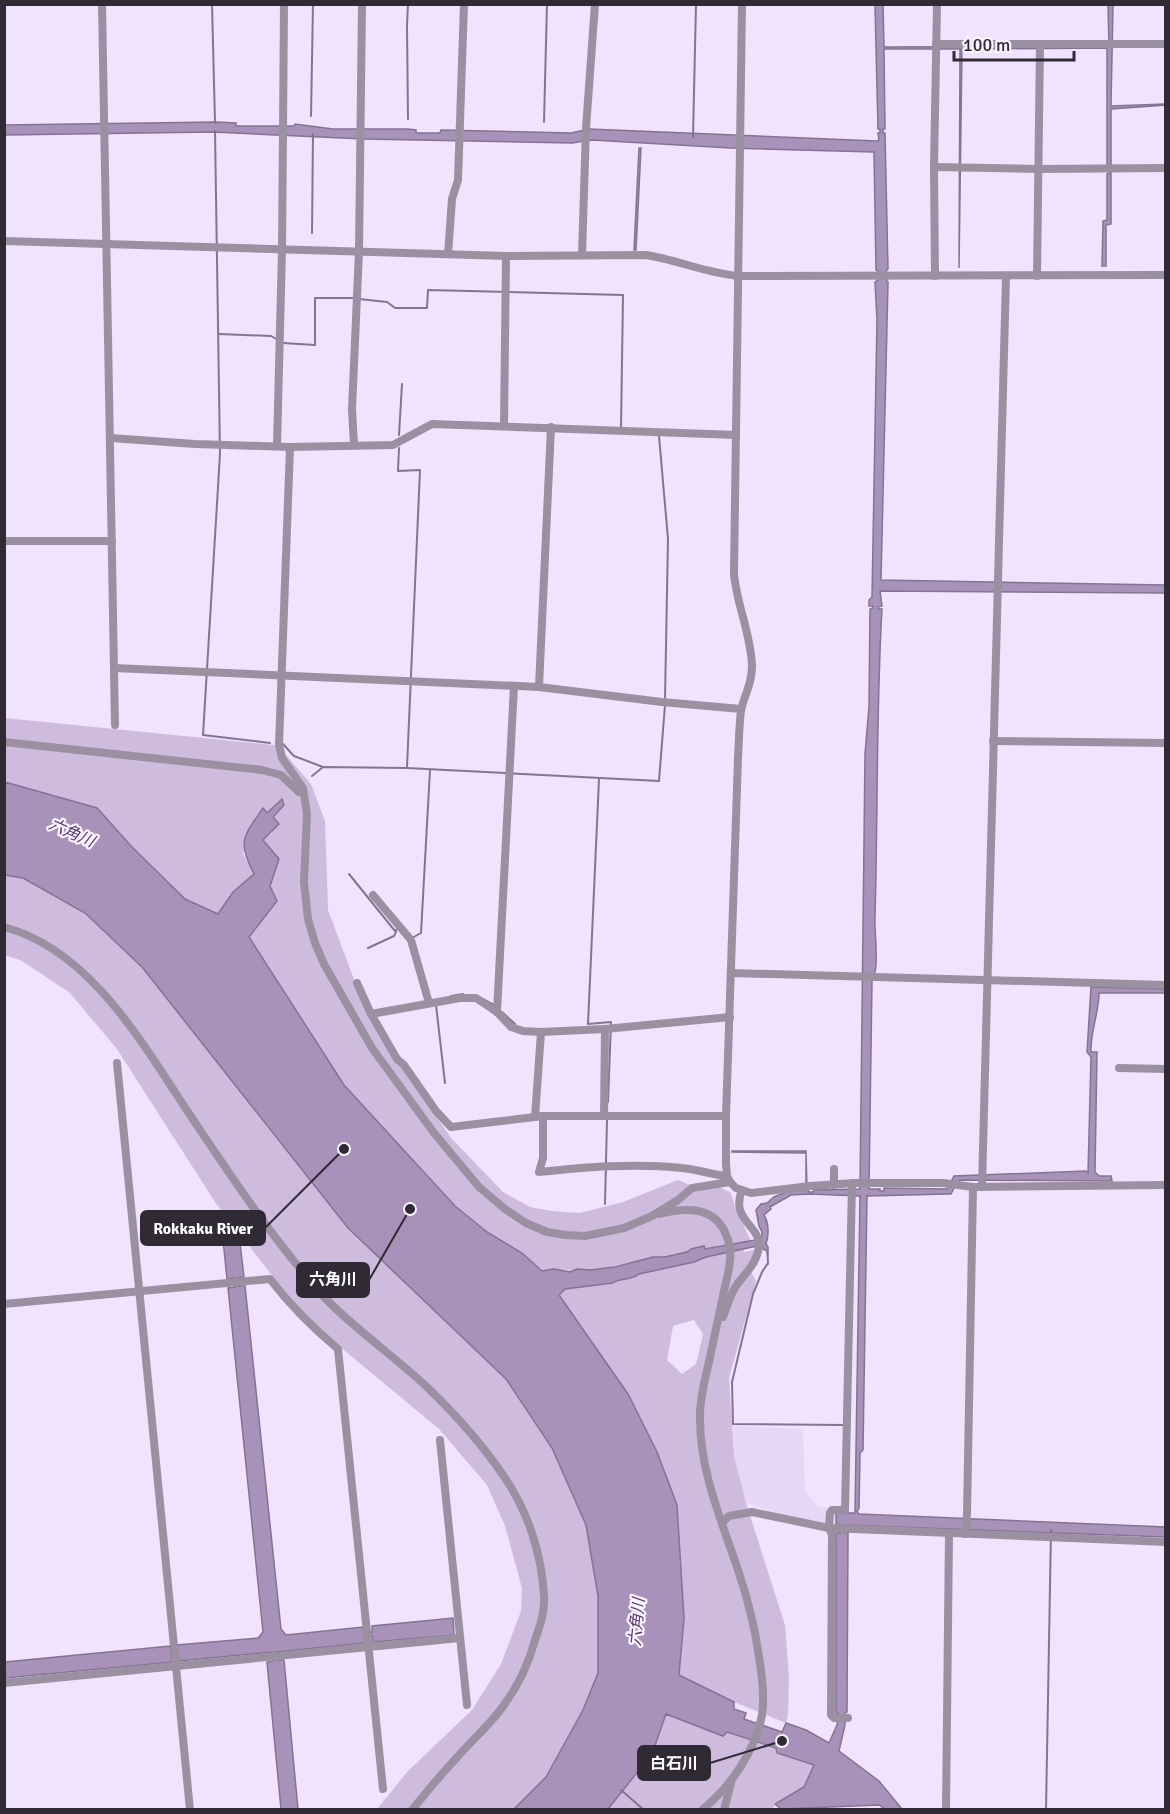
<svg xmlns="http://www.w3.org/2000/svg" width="1170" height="1814" viewBox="0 0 1170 1814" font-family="Signika,'Noto Sans JP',sans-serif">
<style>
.built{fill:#e8d6f7}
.green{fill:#cfbbde;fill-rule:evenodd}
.water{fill:#a892ba;stroke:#847392;stroke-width:1.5;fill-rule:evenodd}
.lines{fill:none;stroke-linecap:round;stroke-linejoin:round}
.stream{stroke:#847392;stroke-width:2}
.street{stroke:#9a90a2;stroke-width:8}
.labels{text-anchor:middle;stroke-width:4.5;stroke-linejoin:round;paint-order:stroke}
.water-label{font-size:16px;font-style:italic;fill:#55356a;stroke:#f9f3fe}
.leader{fill:none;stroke:#2f2a33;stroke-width:2}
.callout-dot{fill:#2f2a33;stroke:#f9f3fe;stroke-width:2}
.callout{fill:#2f2a33;stroke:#2f2a33;stroke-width:2}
.callout-label{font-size:16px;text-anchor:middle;font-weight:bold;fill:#fff}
</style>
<rect width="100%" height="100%" fill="#f1e2fd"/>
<!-- built -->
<polygon class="built" points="733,1426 803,1429 805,1492 818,1507 835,1509 834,1524 787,1517 746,1503 734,1456"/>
<!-- green -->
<g class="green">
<path d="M5 718 273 745 280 748 311 784 325 821 328 910 367 1014 451 1138 503 1192 530 1207 552 1211 580 1213 623 1202 678 1180 700 1189 718 1186 731 1193 735 1207 751 1241 742 1243 744 1252 754 1250 749 1268 756 1281 729 1378 734 1456 746 1503 785 1625 789 1677 788 1715 786 1723 734 1702 679 1675 677 1505 657 1452 628 1394 559 1295 565 1289 613 1283C621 1277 631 1281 639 1274L681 1265 706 1257 732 1251C723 1251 714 1249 705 1249 691 1250 678 1255 664 1257 640 1260 616 1267 592 1270 575 1272 558 1268 542 1271L522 1253 487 1232 455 1206 344 1085 249 937 277 901 270 886 279 859 262 840 272 833 273 818 284 805 282 799 267 813 263 809 243 853 254 874 233 892 218 914 185 899 132 847 97 808 5 782ZM694 1320 703 1334 696 1364 682 1374 667 1360 673 1326Z"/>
<polygon points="5,875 23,878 85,913 142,967 348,1228 506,1379 552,1448 586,1525 598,1596 598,1673 583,1710 546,1777 514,1809 377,1809 408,1771 472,1710 501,1664 521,1611 522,1588 505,1526 487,1485 439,1429 315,1326 274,1278 215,1202 117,1049 70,993 22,961 5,955"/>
<polygon points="665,1714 723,1735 727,1732 777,1748 777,1753 815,1765 805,1787 775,1804 773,1809 608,1810 652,1754"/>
</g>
<!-- water -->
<g class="water">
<path d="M875 5H883L884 47 1109 46 1108 5H1113L1111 106 1165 104 1166 105 1111 109V224L1106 225V266H1102L1103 221 1107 220V174L1109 173 1107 164V48L962 49 959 268 960 49H884L885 129H883V133H885L888 269 886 271V280L888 282 881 580 1165 585 1166 593 880 591 882 606 878 607 879 609H882C876 711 878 814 875 917 874 933 880 968 872 980L869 1189H880V1191H884V1188L947 1189 954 1176 1086 1171 1088 1173 1091 1057 1087 1052 1091 987 1165 989 1166 993H1099C1099 1013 1090 1032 1091 1052H1097L1095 1172 1099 1176H1111L1112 1181 960 1180 957 1182 951 1194H947L867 1196 863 1450 860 1453 859 1508 857 1512 859 1514 1165 1527V1537L844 1525V1533H848L847 1712 845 1713V1725L839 1751 879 1781 902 1809H885L879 1805 781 1809 775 1804 804 1787 814 1765 777 1753 776 1748 727 1732 723 1736 666 1714 652 1754 608 1809H514L546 1777 583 1710 598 1673V1596L586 1525 552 1448 506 1379 348 1228 142 967 85 913 23 878 5 875V782L97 808 132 847 185 899 218 914 233 892 254 874C237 841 243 837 263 808L267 813 282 799 284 805 273 817 279 824 263 840 279 859 270 886 277 901 249 937 344 1085 455 1206 487 1232 522 1253 542 1271 554 1269 570 1272 577 1269 590 1270 615 1267 653 1257H665L687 1252 691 1249 704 1246 705 1249 761 1239 762 1232 759 1226 756 1210 761 1204 767 1203 774 1197 786 1192 806 1190V1153L732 1152V1151H806L807 1189 809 1192H813L814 1190 860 1189 865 754 869 707 870 609 873 608V606H869V600L872 597 877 320 875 282 878 280V271L876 270 874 152 730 148 592 140 572 143 364 139 213 132 5 135V125L216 122 236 123V126H294L295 124 333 129H408L416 130V133H440L441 130 571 133 589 129 877 141 879 140 878 133H880V129H878ZM809 1194 860 1196 855 1513H836V1524L840 1525V1533H836V1713H838L837 1725 829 1743 806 1730 786 1723 782 1732 744 1719 746 1713 734 1709V1702L679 1675 684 1618 677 1505 657 1452 628 1394 559 1295 565 1289 613 1283C621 1277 631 1281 639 1274L694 1262 706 1257 762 1245 763 1249 767 1251 768 1265V1247L766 1244C769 1235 769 1223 764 1215L771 1209 770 1207 791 1195Z"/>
<polygon points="639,148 641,148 636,250 634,250"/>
<polygon points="221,1220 240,1243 244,1277 237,1278 238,1286 245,1286 281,1629 286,1635 363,1627 364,1633 372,1632 372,1626 453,1618 454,1635 373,1642 372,1636 364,1637 365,1643 276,1652 277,1660 284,1660 298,1809 281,1809 267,1662 273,1661 272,1652 179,1661 171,1655 172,1662 5,1678 5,1662 170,1646 171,1652 178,1652 177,1645 258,1638 263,1632 228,1288 235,1287 234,1278 227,1279"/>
</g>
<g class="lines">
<!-- stream -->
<g class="stream">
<polyline points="212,4 215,123"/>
<polyline points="311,116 313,4"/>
<polyline points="408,119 407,25 408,4"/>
<polyline points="544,122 547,4"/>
<polyline points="215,131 220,454 203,735 270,743"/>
<polyline points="693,137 696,4"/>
<polyline points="312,233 313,134"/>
<polyline points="359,299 387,302 395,308 427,308 428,290 623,295 621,428"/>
<polyline points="219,334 271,336 278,340"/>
<polyline points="283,343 315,345 315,298 353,298"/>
<polyline points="399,435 402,384"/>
<polyline points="659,436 668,539 665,699"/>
<polyline points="399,448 398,471 420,470 407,767"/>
<polyline points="283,744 294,756 323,767"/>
<polyline points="312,776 323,767 407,768 659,781 665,705"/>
<polyline points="599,779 588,1024 611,1022 608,1102"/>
<polyline points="349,874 395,931 399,927"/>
<polyline points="412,938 421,933 430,770"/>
<polyline points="368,948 394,936 396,932"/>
<polyline points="451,996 463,994"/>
<polyline points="477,996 496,1006"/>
<polyline points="436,1005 445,1083"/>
<polyline points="502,1012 515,1024"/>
<polyline points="605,1204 607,1120"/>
<polyline points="768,1263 762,1272 753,1294 732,1382 733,1424 843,1425"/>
<polyline points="621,1790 644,1810"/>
<polyline points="1046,1810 1051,1530"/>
</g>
<!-- street -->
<g class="street">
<polyline points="102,4 115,725"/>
<path d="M742 4 734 574C737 606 751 634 752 666 752 686 744 694 741 711 739 726 739 742 738 758L726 1116V1164L727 1176 730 1182 736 1188 751 1193 810 1186 855 1183H943L973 1187 1166 1185"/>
<polyline points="936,44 1166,44"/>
<polyline points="934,167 1038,169 1166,168"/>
<path d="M4 241 506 256 646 255C678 260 706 273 738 276L1166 275"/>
<polyline points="448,254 452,199 458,180 464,4"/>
<polyline points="582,255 586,128 595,4"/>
<polyline points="935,276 934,167 937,4"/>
<polyline points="1037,276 1040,44"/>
<polyline points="504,426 506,256"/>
<polyline points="111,438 195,444 290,447 393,445 432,424 736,435"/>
<polyline points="354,445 352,409 359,251 362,4"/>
<polyline points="277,446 282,250 284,4"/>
<polyline points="290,447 279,745 282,758 303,788 307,814 304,882 308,919 315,943 324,964 372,1048 434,1133 479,1187 505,1209 526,1223 547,1232 566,1235 585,1236 624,1228 652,1216 678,1200 692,1188 730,1182"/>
<polyline points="4,541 112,541"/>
<polyline points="114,668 539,687 662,702 741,709"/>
<polyline points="539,687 551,427"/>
<polyline points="993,741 1166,743"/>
<polyline points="4,742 262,770 281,775 299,792"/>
<polyline points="373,895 411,940 429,1003"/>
<path d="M4 927C92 950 145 1048 192 1118 227 1170 262 1223 302 1271 312 1282 321 1295 332 1305 362 1334 397 1359 427 1387 456 1415 483 1445 505 1478 528 1512 542 1555 544 1596 545 1612 540 1626 535 1640 529 1662 519 1684 506 1702 494 1721 476 1736 461 1753 444 1771 428 1790 412 1810"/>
<polyline points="731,973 1166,985"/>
<polyline points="357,983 371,1014 397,1059 404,1065 436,1111 451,1127 543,1116 726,1116"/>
<polyline points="497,1012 514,686"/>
<polyline points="371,1014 460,998 476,998 497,1012 511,1027 523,1031 541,1032 605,1029 730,1017"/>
<polyline points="117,1063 190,1810"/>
<polyline points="1119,1068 1166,1069"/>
<path d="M543 1116V1158L539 1172C586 1167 634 1163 682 1168 697 1169 712 1175 727 1176"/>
<polyline points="604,1116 605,1029"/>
<polyline points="535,1117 541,1032"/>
<polyline points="834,1185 834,1169"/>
<polyline points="982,1186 1006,277"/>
<path d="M659 1214C687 1207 716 1206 727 1237 734 1254 728 1274 724 1291 719 1315 714 1338 709 1362 705 1379 700 1397 700 1415 699 1471 722 1521 739 1573 748 1600 755 1628 759 1657 762 1675 765 1697 762 1715 755 1752 730 1787 702 1810"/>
<path d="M4 1304 270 1279C290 1305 313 1328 338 1349L383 1789"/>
<path d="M723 1317C727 1307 730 1295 736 1286 746 1272 757 1264 759 1246 760 1225 730 1220 742 1190"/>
<polyline points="440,1440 467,1705"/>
<polyline points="722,1523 729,1516 752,1512 829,1528 1166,1542"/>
<polyline points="965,1534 967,1514 973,1187"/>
<polyline points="4,1683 460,1638"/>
<polyline points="848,1718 834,1718 831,1715 832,1535 829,1528 830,1513 832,1510 845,1510 852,1183"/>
<polyline points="724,1810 732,1779"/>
<polyline points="946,1810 949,1533"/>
</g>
</g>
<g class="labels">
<!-- water labels -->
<g class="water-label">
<text transform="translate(72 832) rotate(24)" y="6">六角川</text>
<text transform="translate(636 1622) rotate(-85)" y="6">六角川</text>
</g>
</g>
<!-- callouts -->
<path class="leader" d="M344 1149L265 1228M410 1209L369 1280M782 1741L710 1763"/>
<g class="callout-dot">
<circle cx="344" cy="1149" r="6"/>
<circle cx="410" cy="1209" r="6"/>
<circle cx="782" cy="1741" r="6"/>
</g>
<g class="callout">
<rect x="141" y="1211" width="124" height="34" rx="6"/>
<rect x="297" y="1263" width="72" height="34" rx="6"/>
<rect x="638" y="1746" width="72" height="34" rx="6"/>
</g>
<g class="callout-label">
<text x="203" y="1234">Rokkaku River</text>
<text x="333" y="1285">六角川</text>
<text x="674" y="1769">白石川</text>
</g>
<!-- border -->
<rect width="1170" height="1814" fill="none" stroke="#2f2a33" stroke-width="12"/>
<!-- scale -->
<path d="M954 51v9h120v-9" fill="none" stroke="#2f2a33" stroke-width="3"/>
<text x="963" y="51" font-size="18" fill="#2f2a33" stroke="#f9f3fe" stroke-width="4.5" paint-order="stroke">100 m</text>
</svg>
